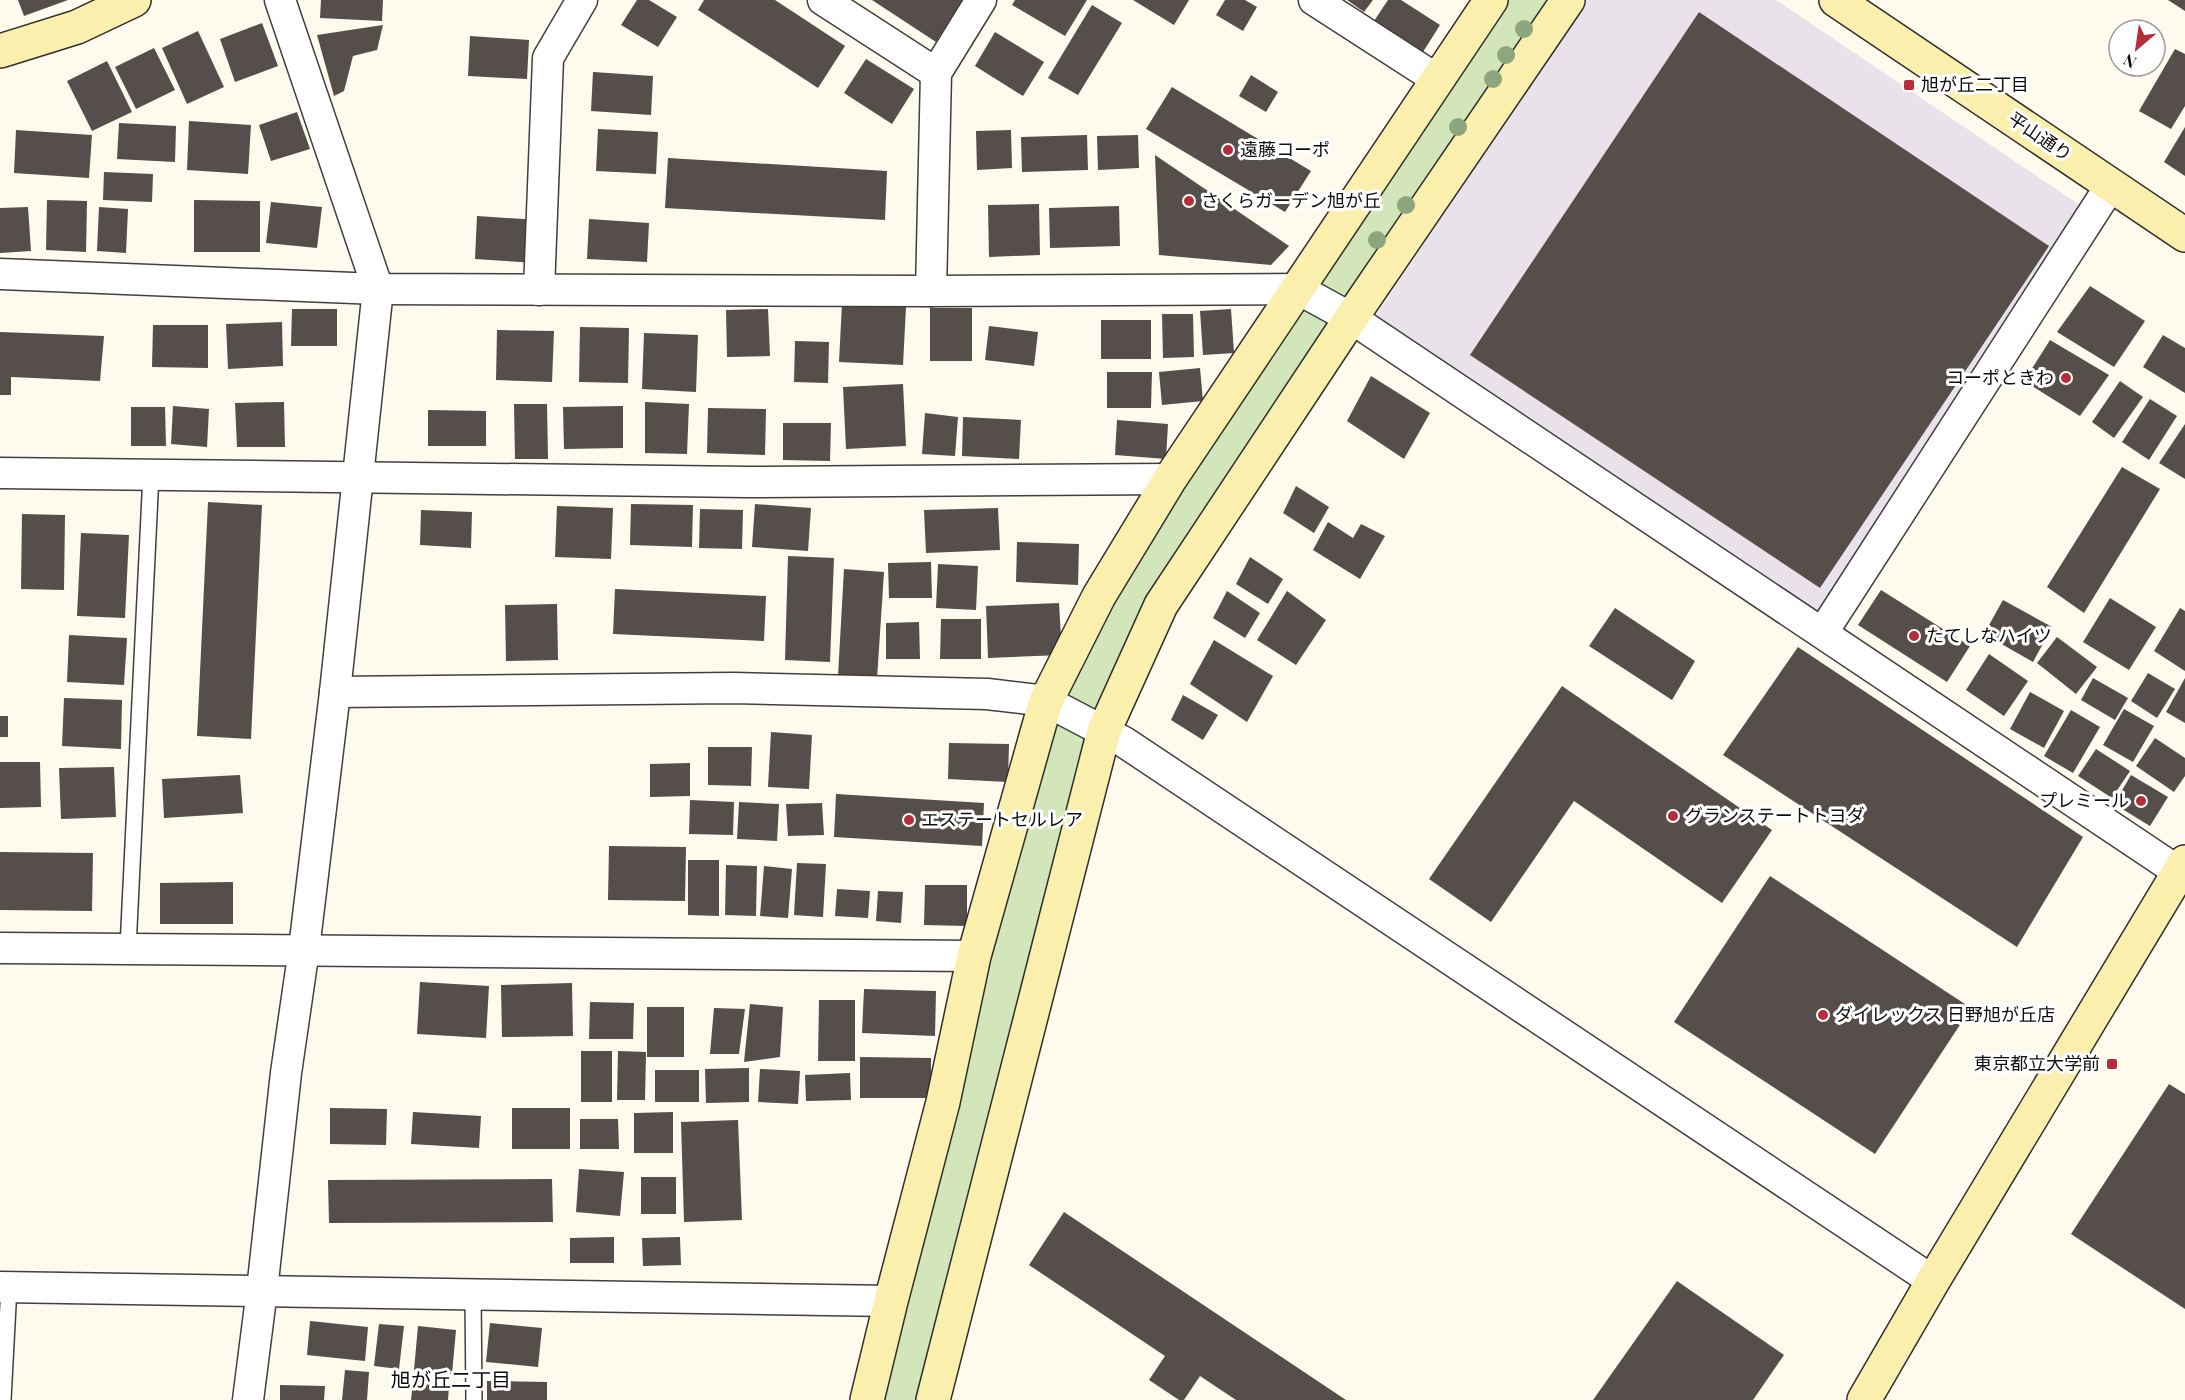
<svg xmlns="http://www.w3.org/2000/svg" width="2185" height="1400" viewBox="0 0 2185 1400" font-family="'Playfair Display','Noto Sans JP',serif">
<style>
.industrial{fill:#eae2eb}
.green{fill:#d2e6b9}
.building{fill:#554e4a}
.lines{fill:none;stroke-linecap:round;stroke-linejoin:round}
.lane-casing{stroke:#404040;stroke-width:18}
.street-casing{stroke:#404040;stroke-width:33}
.secondary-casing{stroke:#2f2f2f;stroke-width:36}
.lane{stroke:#fff;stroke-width:15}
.street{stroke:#fff;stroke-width:30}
.secondary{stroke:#faefac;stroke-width:33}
.tree{fill:#8da67d}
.poi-dot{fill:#b52d38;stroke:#fff;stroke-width:2}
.labels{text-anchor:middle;stroke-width:6;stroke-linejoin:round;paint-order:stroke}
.poi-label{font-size:18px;fill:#0d0d0d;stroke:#fff;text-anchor:start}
.street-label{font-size:18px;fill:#0d0d0d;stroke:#fff}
.neighbourhood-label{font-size:20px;fill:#0d0d0d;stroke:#fff}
</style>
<rect width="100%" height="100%" fill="#fefaee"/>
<!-- industrial -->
<polygon class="industrial" points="1586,0 1776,0 2093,214 1823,632 1367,329"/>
<!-- green -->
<polygon class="green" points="1491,0 1568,0 1351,318 1104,731 933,1400 870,1400 1046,701"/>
<!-- building -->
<g class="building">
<polygon points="18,0 68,0 24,16"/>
<polygon points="321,0 383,0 382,21 320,18"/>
<polygon points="637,0 649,0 677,17 658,47 621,25"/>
<polygon points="704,0 775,0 845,46 818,88 698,10"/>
<polygon points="872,0 963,0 936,42"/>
<polygon points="1015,0 1087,0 1065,36 1012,5"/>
<polygon points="1133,0 1189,0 1174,25"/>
<polygon points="1225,0 1245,0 1257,7 1243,31 1216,15"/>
<polygon points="1347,0 1373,0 1364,12"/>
<polygon points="1388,0 1401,0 1440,25 1423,52 1374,21"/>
<polygon points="2168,0 2185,0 2185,11"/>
<polygon points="1092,5 1122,23 1078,95 1048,78"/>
<polygon points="1699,12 2049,246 1820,588 1470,355"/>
<polygon points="262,23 278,66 235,82 220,39"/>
<polygon points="383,25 377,50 353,56 344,91 334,96 317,35"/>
<polygon points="198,31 224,87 187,104 162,48"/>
<polygon points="995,32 1044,62 1023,96 975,66"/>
<polygon points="470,36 529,40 527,79 468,76"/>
<polygon points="154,48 175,90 136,109 115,67"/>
<polygon points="2175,49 2185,54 2185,106 2171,129 2139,111"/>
<polygon points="866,59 914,89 892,124 844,93"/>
<polygon points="107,61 132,112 92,131 67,81"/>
<polygon points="593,72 653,76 651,115 591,111"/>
<polygon points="1251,75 1278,92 1266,112 1239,96"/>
<polygon points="1172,87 1311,171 1285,212 1146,129"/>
<polygon points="297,112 310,149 271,161 259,125"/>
<polygon points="189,121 251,125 248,174 187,170"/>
<polygon points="119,123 176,126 175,162 117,159"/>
<polygon points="2185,127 2185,176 2164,162"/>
<polygon points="598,129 658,132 656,174 596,171"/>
<polygon points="16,130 92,135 89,178 14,173"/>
<polygon points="1011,130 1012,168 977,170 976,131"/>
<polygon points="1087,135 1088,170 1022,172 1021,137"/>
<polygon points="1138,135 1139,168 1098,170 1097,136"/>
<polygon points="1155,155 1289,246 1271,265 1159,255"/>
<polygon points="668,158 887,171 885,220 665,208"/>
<polygon points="104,172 153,174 152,202 103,200"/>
<polygon points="47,200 87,201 86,252 46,250"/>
<polygon points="194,200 260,201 260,252 194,252"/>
<polygon points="271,202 322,207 317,248 266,243"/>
<polygon points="1039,204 1040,255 989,257 988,205"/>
<polygon points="1119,206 1120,246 1050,248 1049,208"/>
<polygon points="28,207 31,251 0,253 0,208"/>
<polygon points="99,207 128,209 126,253 97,251"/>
<polygon points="477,216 539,220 537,263 475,259"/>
<polygon points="589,219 649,223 647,262 587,259"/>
<polygon points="2090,286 2145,321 2114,367 2057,332"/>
<polygon points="842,304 906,307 903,365 839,362"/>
<rect x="930" y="308" width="42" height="53"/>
<polygon points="292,309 337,309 337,346 291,346"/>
<polygon points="768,309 770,356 727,357 726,310"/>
<polygon points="1231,309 1234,353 1203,355 1200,311"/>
<polygon points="1162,314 1193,314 1194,357 1163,358"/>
<rect x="1101" y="320" width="50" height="39"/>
<polygon points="282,322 283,366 228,369 226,324"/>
<polygon points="153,325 208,325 208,368 152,367"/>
<polygon points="989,326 1038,332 1034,366 985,360"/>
<polygon points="580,327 629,328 628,383 579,382"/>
<polygon points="497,330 554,331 552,382 496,380"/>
<polygon points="0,332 104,336 100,381 11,377 11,395 0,395"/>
<polygon points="644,333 698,335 696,392 642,389"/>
<polygon points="2163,335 2185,348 2185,393 2143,367"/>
<polygon points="2050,340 2109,375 2080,416 2024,381"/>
<polygon points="795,341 829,342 828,383 794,382"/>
<polygon points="1200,368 1203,401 1162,405 1159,372"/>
<polygon points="1107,372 1152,372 1151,408 1107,408"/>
<polygon points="1371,376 1430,413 1404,459 1347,421"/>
<polygon points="2120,381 2143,397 2114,438 2092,422"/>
<polygon points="903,384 906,446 846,449 843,387"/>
<polygon points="2150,399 2177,416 2149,460 2122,442"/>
<polygon points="284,402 285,447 237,447 235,403"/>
<polygon points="645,402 689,404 687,454 645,453"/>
<polygon points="514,404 547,404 548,459 515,459"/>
<polygon points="173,406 209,409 207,447 171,444"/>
<polygon points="623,406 623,448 564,449 563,407"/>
<polygon points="131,407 165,407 166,446 131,446"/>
<polygon points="708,408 766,409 765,455 707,453"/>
<polygon points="428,410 486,411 486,446 428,446"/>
<polygon points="925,413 958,417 955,456 922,454"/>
<polygon points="963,417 1021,420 1019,459 962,456"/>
<polygon points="1117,420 1168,424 1166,459 1115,455"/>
<polygon points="783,423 831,423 830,461 783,460"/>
<polygon points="2185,424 2185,479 2159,463"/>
<polygon points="2122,467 2160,489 2084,613 2047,587"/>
<polygon points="1296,486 1329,507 1314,533 1283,513"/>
<polygon points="208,502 262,505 251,739 197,736"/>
<polygon points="631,504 693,505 692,547 630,545"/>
<polygon points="755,504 811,508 808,551 752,547"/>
<polygon points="557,506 613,508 611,559 555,557"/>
<polygon points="998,508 1000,550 926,553 924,510"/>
<polygon points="700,509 743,510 742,549 699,548"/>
<polygon points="421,510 472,512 471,548 420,545"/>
<polygon points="22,514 65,515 64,590 21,589"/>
<polygon points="1328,522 1353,538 1361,524 1385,536 1360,579 1313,550"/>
<polygon points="81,533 129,535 125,618 77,616"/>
<polygon points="1017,542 1079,544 1078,585 1016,582"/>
<polygon points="788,556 834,558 830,662 785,660"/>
<polygon points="1250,557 1283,579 1268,604 1236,584"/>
<polygon points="931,562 932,598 889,598 888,563"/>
<polygon points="938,564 978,566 976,610 936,608"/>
<polygon points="844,569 884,572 877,679 838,676"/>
<polygon points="615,589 766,596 764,641 613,634"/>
<polygon points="1881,590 1970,646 1947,682 1858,625"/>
<polygon points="1227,591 1260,613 1245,638 1213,618"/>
<polygon points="1287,591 1326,620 1296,665 1257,640"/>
<polygon points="2110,598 2156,627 2129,670 2083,642"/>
<polygon points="2003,600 2052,627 2033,662 1984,634"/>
<polygon points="1059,603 1062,655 988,658 986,606"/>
<polygon points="557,604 558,660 506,661 505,605"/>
<polygon points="1615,608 1695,661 1672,700 1589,646"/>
<polygon points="2180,608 2185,611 2185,671 2154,651"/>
<polygon points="941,619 981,619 981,659 940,659"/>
<polygon points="919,622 920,659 886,659 886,623"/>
<polygon points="69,635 127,638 124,685 67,682"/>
<polygon points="2057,637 2097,667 2076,694 2037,663"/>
<polygon points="1214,640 1273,676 1247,722 1190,684"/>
<polygon points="1798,647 2083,837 2017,947 1723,755"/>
<polygon points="1989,654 2028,681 2004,716 1966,690"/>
<polygon points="2148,673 2175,689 2157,718 2131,701"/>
<polygon points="2093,678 2128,698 2115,720 2081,700"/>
<polygon points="2185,678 2185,723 2166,712"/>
<polygon points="1562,686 1772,830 1722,903 1574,801 1491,922 1429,879"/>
<polygon points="2030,692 2064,711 2044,748 2010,729"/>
<polygon points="1183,695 1218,715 1203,740 1171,720"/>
<polygon points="64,698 122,700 121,749 62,746"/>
<polygon points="2124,709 2154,726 2133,762 2103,745"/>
<polygon points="2071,710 2100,727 2073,773 2044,756"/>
<rect x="0" y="716" width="8" height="21"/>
<polygon points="771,732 812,735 809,789 768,787"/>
<polygon points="2155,738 2185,758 2185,776 2174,792 2136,766"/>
<polygon points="949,743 1009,744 1008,782 948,779"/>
<polygon points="708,747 752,747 751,786 708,785"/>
<polygon points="2096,749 2130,771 2112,798 2078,776"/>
<polygon points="0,762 40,762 41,807 0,808"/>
<polygon points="690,763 690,796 650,797 650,764"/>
<polygon points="114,767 116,817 61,819 59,768"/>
<polygon points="240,775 243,813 164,818 162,779"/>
<polygon points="2131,775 2168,797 2150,826 2114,804"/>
<polygon points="836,794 984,803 982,846 834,837"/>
<polygon points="690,800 734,802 733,835 689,834"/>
<polygon points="739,802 779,804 777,841 737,839"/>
<polygon points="822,803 824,835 788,836 786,804"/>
<polygon points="609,846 686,847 685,901 608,900"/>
<polygon points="0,852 93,853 92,911 0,910"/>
<polygon points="688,860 719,860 719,916 688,915"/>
<polygon points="797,863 826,864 823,917 794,915"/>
<polygon points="726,865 757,866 756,916 725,915"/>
<polygon points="764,866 792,869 788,918 760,916"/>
<polygon points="1770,876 1971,1008 1875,1154 1674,1022"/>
<polygon points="233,882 233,924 160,924 160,883"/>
<polygon points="925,885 967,885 967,926 924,925"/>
<polygon points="837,889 870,891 868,918 835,916"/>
<polygon points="878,891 903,892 901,923 876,921"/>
<polygon points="420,982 489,986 486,1038 417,1034"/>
<polygon points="572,983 573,1036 502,1037 501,985"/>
<polygon points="864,989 936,991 935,1036 862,1033"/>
<polygon points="819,1000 855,1000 855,1061 818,1061"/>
<polygon points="590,1002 634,1003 633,1039 589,1039"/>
<polygon points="750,1004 783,1007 780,1057 744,1062"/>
<rect x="647" y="1007" width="37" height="50"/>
<polygon points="714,1008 745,1009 739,1054 710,1054"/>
<rect x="581" y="1051" width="31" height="51"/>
<polygon points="618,1051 646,1052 645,1100 617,1100"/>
<polygon points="860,1057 931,1058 931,1098 860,1098"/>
<polygon points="749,1068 749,1102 706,1103 705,1069"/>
<polygon points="760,1069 800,1071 798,1104 758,1102"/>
<rect x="655" y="1070" width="44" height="32"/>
<polygon points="850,1073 851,1100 806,1101 805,1075"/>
<polygon points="2169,1084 2185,1094 2185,1309 2071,1234"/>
<polygon points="330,1108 387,1109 386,1145 330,1144"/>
<rect x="512" y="1108" width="58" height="41"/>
<polygon points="413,1112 481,1116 479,1148 411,1144"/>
<polygon points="673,1112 673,1153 634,1153 634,1113"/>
<polygon points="580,1119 618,1119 619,1149 580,1149"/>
<polygon points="738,1120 742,1220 684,1222 681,1122"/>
<polygon points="579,1169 624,1172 620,1216 576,1212"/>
<rect x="641" y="1177" width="35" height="37"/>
<polygon points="552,1179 553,1222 329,1223 328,1180"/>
<polygon points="1064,1212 1346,1400 1236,1400 1200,1376 1184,1400 1179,1400 1149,1380 1165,1356 1029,1265"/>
<polygon points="614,1237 614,1263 570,1263 570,1238"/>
<polygon points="680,1237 681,1265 643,1266 642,1238"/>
<polygon points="1677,1281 1784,1355 1753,1400 1593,1400"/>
<polygon points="310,1321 368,1327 365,1361 307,1355"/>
<polygon points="490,1323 542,1328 538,1367 486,1362"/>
<polygon points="379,1324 404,1326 399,1369 374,1366"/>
<polygon points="418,1326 456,1330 452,1374 414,1370"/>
<polygon points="345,1370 369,1372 367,1400 342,1400"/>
<polygon points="487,1381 547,1382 547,1400 487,1400"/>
<polygon points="413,1382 449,1386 448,1400 411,1400"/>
<polygon points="280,1385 325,1386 324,1400 280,1400"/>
</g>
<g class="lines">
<defs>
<g id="lane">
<polyline points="128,948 151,474"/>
<polyline points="473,1294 474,1400"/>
<polyline points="3,1400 9,1286"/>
</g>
<g id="street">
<polyline points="823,0 936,73"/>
<polyline points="1314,0 1438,80"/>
<polyline points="0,274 378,289 931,291 1298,289 1351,318 2179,872"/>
<polyline points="539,290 548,58 582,0"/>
<polyline points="931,291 936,73 981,0"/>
<polyline points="0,473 748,482 1170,479"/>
<polyline points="1823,632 2111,185"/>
<polyline points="335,692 733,688 987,694 1046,701 1124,742 1933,1281"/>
<polyline points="0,948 974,956"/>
<polyline points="0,1287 891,1301"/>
<polyline points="248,1400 262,1290 286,1073 304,949 335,692 378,289 280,0"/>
</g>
<g id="secondary">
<polyline points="1836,0 2185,235"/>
<polyline points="0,51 77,27 134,0"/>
<polyline points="867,1400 891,1301 943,1102 974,956 1046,701 1099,596 1170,479 1491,0"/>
<polyline points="933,1400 1104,731 1161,605 1351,318 1568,0"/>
<polyline points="1864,1400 1933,1281 2185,862"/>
</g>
</defs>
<!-- lane casing -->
<use href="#lane" class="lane-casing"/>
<!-- street casing -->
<use href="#street" class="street-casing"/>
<!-- secondary casing -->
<use href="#secondary" class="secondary-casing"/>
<!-- lane -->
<use href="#lane" class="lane"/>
<!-- street -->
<use href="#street" class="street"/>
<!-- secondary -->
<use href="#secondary" class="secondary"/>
</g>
<!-- trees -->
<g class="tree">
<circle cx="1524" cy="29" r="9"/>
<circle cx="1506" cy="55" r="9"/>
<circle cx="1493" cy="79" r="9"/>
<circle cx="1458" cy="127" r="9"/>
<circle cx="1406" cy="205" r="9"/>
<circle cx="1377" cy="240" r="9"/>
</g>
<!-- markers -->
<g class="poi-dot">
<rect x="1903" y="79" width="12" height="12" rx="3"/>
<circle cx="1228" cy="150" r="6"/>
<circle cx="1189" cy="201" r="6"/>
<circle cx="2066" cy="378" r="6"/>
<circle cx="1914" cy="636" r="6"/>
<circle cx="2141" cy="801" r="6"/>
<circle cx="1673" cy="816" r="6"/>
<circle cx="909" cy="820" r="6"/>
<circle cx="1823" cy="1015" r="6"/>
<rect x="2106" y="1058" width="12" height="12" rx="3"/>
</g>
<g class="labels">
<!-- poi labels -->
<g class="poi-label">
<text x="1921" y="91">旭が丘二丁目</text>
<text x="1240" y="156">遠藤コーポ</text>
<text x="1201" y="207">さくらガーデン旭が丘</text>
<text x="2054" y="384" text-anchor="end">コーポときわ</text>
<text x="1926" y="642">たてしなハイツ</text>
<text x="2129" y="807" text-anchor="end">プレミール</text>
<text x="1685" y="822">グランステートトヨダ</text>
<text x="921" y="826">エステートセルレア</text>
<text x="1835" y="1021">ダイレックス 日野旭が丘店</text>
<text x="2100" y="1070" text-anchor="end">東京都立大学前</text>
</g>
<!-- street labels -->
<g class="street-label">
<text transform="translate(2040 137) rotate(34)" y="6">平山通り</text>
</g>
<!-- neighbourhood labels -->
<g class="neighbourhood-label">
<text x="451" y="1387">旭が丘二丁目</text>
</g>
</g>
<!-- north arrow -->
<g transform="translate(2137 48) rotate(209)"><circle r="28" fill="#ffffff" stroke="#9e9e9e" stroke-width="1.5"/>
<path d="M0-4.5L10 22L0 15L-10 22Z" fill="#b52d38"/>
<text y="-9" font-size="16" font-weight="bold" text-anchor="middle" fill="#0d0d0d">N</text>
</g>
</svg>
